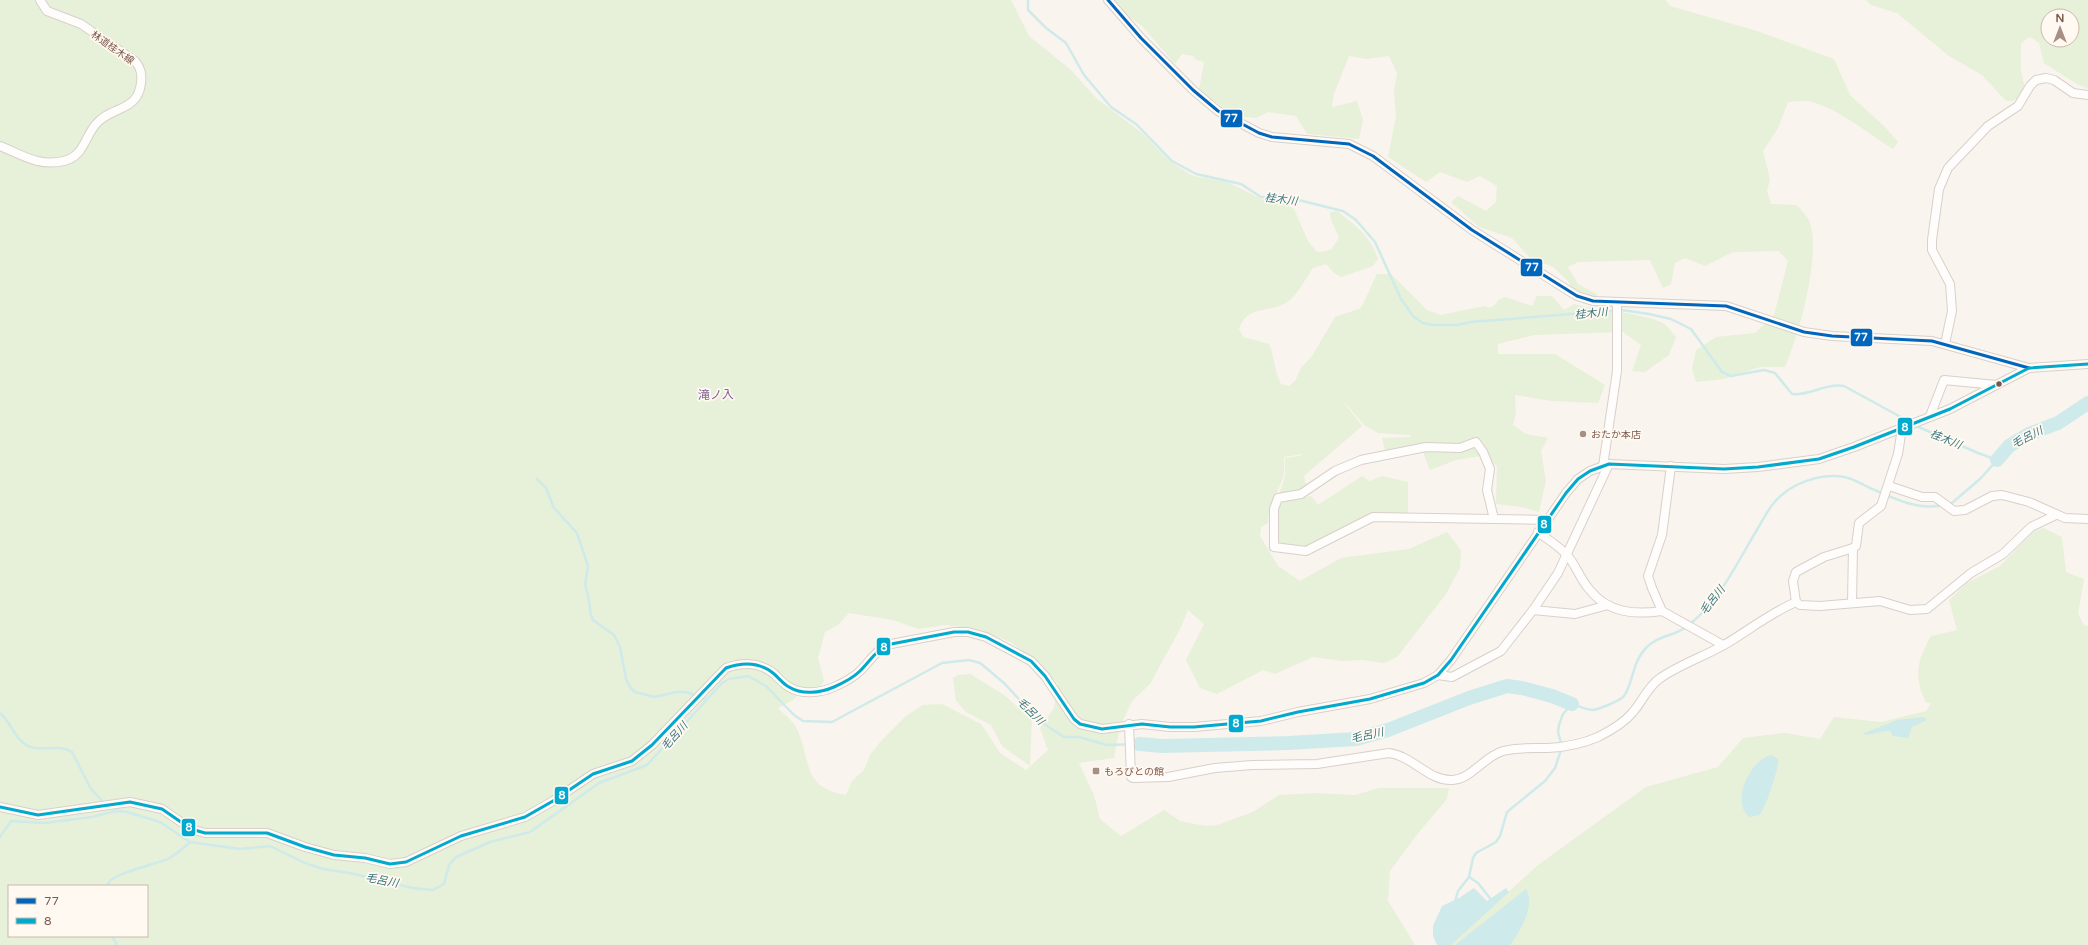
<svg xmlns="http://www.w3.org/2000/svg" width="2088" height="945" viewBox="0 0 2088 945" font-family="'Varela Round','Noto Sans JP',sans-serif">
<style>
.green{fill:#e7f0d8;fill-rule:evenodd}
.water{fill:#cfeaea}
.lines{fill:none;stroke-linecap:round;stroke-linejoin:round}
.stream{stroke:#cfeaea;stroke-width:2.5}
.river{stroke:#cfeaea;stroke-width:14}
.minor-casing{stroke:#d8d0ca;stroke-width:10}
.minor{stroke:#fefdfc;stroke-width:8}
.bus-1-casing{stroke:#fff9f1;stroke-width:6}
.bus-2-casing{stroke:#fff9f1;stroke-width:6}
.bus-1{stroke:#0065bd;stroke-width:3}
.bus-2{stroke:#00a9ce;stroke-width:3}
.bus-dot{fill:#7b594a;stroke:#fff9f1;stroke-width:1.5}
.poi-dot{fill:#a78f83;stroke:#fff9f1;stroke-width:1.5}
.labels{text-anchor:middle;stroke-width:3.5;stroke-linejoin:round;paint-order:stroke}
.street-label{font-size:10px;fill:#7b594a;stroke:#fff9f1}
.poi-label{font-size:10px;fill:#7b594a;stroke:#fff9f1;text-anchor:start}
.water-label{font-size:11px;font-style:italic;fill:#3c7880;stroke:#fff9f1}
.quarter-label{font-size:12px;fill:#826396;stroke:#fff9f1}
.line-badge{stroke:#fff9f1;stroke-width:1.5}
.badge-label{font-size:11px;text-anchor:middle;font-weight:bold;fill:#fff}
</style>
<rect width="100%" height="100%" fill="#faf4ee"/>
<!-- green -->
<g class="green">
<path d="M0 0H1011L1029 36 1071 70 1096 98 1142 133 1171 162 1193 176 1227 182 1266 201 1282 202 1294 209 1308 241 1317 252 1331 250 1339 238C1336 228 1330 222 1330 212L1337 211C1356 226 1371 236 1378 259L1373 266 1341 277 1334 273 1326 264 1313 268C1305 279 1298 295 1286 303 1269 313 1247 305 1239 329L1243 337 1269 344C1275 358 1274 371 1281 384L1289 386 1295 381 1301 368 1312 356 1335 317 1361 308 1377 274H1391L1427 310 1441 315 1484 306 1490 308 1496 304 1498 300 1505 297 1532 306 1537 296H1552L1564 310 1574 304C1601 311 1639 312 1663 323 1668 326 1672 333 1676 337L1669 355 1645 372 1632 371 1641 345 1623 332 1534 335 1498 344V354H1555L1605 385 1598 403 1552 401 1515 395 1516 413 1513 425 1526 434 1548 438 1541 451 1546 481 1539 512 1522 507 1496 504 1497 466 1481 456 1456 460 1430 470 1421 446 1386 454 1382 438 1411 437 1409 435 1378 433 1364 425 1340 397 1362 426 1304 476 1307 488 1278 497 1285 477V458L1300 456 1304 454 1284 457V476L1269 510 1268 523 1261 527 1260 536 1278 566 1300 581 1341 558 1409 549 1447 532 1461 550 1460 568 1446 594 1397 657 1384 663 1363 660 1342 661 1313 657 1275 674 1263 670 1217 694 1200 688 1186 660 1204 624 1188 610 1181 627 1150 684 1132 701 1120 727 1114 758 1079 763 1094 795 1100 819 1121 836 1164 810 1180 821 1205 826 1217 825 1253 812 1279 795 1314 793 1355 795 1379 788H1449L1447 799 1419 832 1390 871 1388 901 1415 945H0ZM849 613 893 620 918 629 946 625 980 630 1010 642 1034 659 1058 684 1054 708 1040 728 1048 750 1026 770 1000 753 981 724 942 704 923 705 906 716 881 741 870 755 864 770 852 781 846 795C801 787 812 762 797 729 793 721 784 714 778 708L793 700 807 687 819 688 824 681 818 658 825 632 838 625ZM9 886H147V936H9Z"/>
<path d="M1115 0H1666L1670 6 1757 31 1834 59 1850 95 1886 128 1898 142 1893 149C1867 133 1841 110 1812 102 1805 100 1795 102 1788 102L1778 128 1763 151 1770 179 1767 191 1771 204 1797 205C1801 210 1808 217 1810 223 1821 255 1799 335 1785 367H1760L1724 379 1696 382 1692 369 1696 350 1716 337 1755 333 1774 315 1788 261 1779 251 1733 252 1705 266 1685 258 1675 263 1671 284 1663 288 1650 260 1578 262 1568 267 1578 284 1597 294V298L1572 289 1568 281 1553 267 1529 257 1512 238 1479 227 1451 202 1458 196 1486 211 1496 202 1497 186 1480 176 1467 182 1440 172 1426 182 1388 157 1396 116 1394 92 1397 73 1389 56 1367 59 1349 56 1334 94 1332 107 1357 101 1363 120 1359 139 1307 134 1296 116 1268 112 1256 118 1235 116 1199 90 1204 62 1196 60 1193 56 1182 54 1175 64 1142 26 1128 16Z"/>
<path d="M1866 0H2088V89L2075 83 2044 63 2039 43 2030 37 2021 43V70L2026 93 2013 101H2006L1982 75 1949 56 1897 13 1871 5ZM2048 16H2072V40H2048Z"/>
<polygon points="1362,476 1369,481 1382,476 1408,482 1408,515 1373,514 1306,548 1277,545 1277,509 1281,502 1311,496 1318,505"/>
<path d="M2043 528 2062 537 2066 572 2084 579 2078 614 2084 625 2088 626V945H1450L1538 865 1646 787 1718 767 1743 738 1785 733 1820 739 1834 717 1881 722 1926 711 1931 703H1926C1913 675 1917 662 1931 636L1957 630 1949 600 1967 583 2000 566 2032 533Z"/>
<polygon points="970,674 1004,695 1032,720 1030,766 1002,746 991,725 966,712 956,701 953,678 958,675"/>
</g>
<!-- water -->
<g class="water">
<path d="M1924 717 1927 720 1912 727 1908 738 1893 736 1890 731C1880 730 1873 736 1862 734L1897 720Z"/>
<path d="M1771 755 1778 759C1780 765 1765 810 1759 815L1749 817C1730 800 1751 760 1771 755Z"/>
<polygon points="1474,888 1487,901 1506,888 1509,892 1451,945 1437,945 1433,936 1433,926 1442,906 1459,898"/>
<path d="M1526 889C1536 905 1520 932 1510 945H1455Z"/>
</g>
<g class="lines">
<!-- stream -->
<g class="stream">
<path d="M1028 0V10L1046 28 1066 43 1084 75 1111 107 1136 124 1172 161 1196 174 1241 184 1261 197H1286L1343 211 1356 220 1375 242 1401 299 1413 316 1423 323 1434 325H1457L1471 322 1622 310 1649 314 1671 319 1691 329 1722 372 1731 376 1764 370 1775 373 1792 394C1810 396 1825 383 1844 386L1910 422"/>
<polyline points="1914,425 1978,453 1997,460 1981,478 1952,503 1948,504"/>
<polyline points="537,479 546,488 554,508 577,533 588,566 585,585 588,595 591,615 593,620 614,635 620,647 626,679 630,687 635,692 655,697 676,692 686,692 707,700"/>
<path d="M1690 624C1721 599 1738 561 1758 528 1765 516 1772 502 1783 494 1796 483 1816 476 1833 476 1847 475 1858 482 1870 488 1892 498 1919 511 1943 505"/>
<path d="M0 713C11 722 14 738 26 745 40 753 59 743 72 752L91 789 105 804"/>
<polyline points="0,837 11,821 44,823 92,817 116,811 127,812 160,822 190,842 240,849 270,846 305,863 323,869 350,873 413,888 433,890 444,884 449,865 456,857 490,842 530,832 599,783 647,765 722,683 729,679 748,676 766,686 794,715 803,721 832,722 942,663 969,660 980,663 991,672 1005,684 1038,720 1064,737 1079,737 1107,745 1139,744"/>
<polyline points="1469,877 1478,883 1493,902"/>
<path d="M107 886C108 873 159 864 170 858 177 853 184 848 190 842"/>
<path d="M1455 902 1458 891 1469 877 1473 858 1476 853 1496 842 1500 836 1507 812 1545 781 1555 768 1562 747 1558 732 1559 725 1563 714 1572 704C1578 706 1587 710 1593 710 1599 709 1620 701 1624 696 1633 684 1632 662 1646 648 1658 635 1673 637 1686 627"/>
<polyline points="112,936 117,945"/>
</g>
<!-- river -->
<g class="river">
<polyline points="1997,460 2009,446 2029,434 2058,423 2088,403"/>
<polyline points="1139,744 1162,746 1288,743 1356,739 1388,730 1469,698 1507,686 1522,688 1552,696 1572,704"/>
</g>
<defs>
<g id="minor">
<polyline points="1108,0 1141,38 1193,90 1218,111 1259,133 1272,137 1349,144 1373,156 1472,230 1577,296 1593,301 1726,306 1804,332 1832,336 1932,341 2029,368"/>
<path d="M0 146C22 155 39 167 64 161 84 156 84 138 96 124 111 106 138 112 141 83 142 74 141 68 135 61L81 24 47 11 40 0"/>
<polyline points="1945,344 1952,311 1950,284 1932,250 1932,240 1939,189 1948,168 1988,126 2018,106 2030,86 2036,80 2046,78 2054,80 2073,93 2088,95"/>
<polyline points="1930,416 1944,380 1996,385"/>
<polyline points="1902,428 1898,454 1881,506 1859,523 1856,546 1853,548 1824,557 1796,572 1793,581 1796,602 1800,605 1820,606 1880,601 1910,610 1927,609 1971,573 2003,554 2031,527 2056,515"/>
<polygon points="1476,442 1483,452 1490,469 1487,490 1494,519 1373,517 1306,551 1274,547 1274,509 1278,498 1301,494 1335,471 1361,460 1426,447 1460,448"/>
<polyline points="1603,466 1617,371 1617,302"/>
<polyline points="1671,466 1662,535 1648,576 1652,588 1662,611 1723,645"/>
<polyline points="1889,486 1922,497 1935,497 1954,511 1965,510 1992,496 2002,495 2029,502 2065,518 2088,519"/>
<polyline points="1494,519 1546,520"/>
<path d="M1538 532C1547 539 1559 546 1567 555 1576 565 1580 579 1589 589 1608 613 1634 615 1662 611"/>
<polyline points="1852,602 1853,548"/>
<polyline points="1533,610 1575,614 1608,605"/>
<polyline points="1438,675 1452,677 1501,651 1533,610 1558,573 1609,464"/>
<path d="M1129 724 1131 777 1133 778 1168 777 1215 768 1252 765 1317 764 1389 753C1413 756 1428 781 1452 780 1472 779 1483 757 1503 751 1518 747 1533 748 1548 748 1566 747 1582 744 1598 737 1610 731 1624 723 1633 712 1642 702 1647 688 1659 679 1678 665 1703 657 1724 645 1748 631 1770 613 1796 602"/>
<path d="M0 807 38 815 130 802 162 809 191 829 205 833H267L305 847 334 855 365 858 390 864 406 862 461 836 525 817 553 801 593 774 632 761 652 745 726 668C743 662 759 662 773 673 778 677 783 684 789 687 802 695 820 693 834 687 843 683 853 678 860 671 869 662 875 652 886 645L954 632H968L986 637 1031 661 1045 676 1074 719 1080 724 1102 729 1142 724 1170 727H1194L1261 721 1298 712 1370 699 1424 683 1438 675 1451 660 1566 493 1578 479 1590 471 1609 464 1724 469 1758 467 1819 459 1854 447 1950 409 2029 368 2088 364"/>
</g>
</defs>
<!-- minor casing -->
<use href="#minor" class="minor-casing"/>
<!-- minor -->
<use href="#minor" class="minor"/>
<defs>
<polyline id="bus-1" points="1108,0 1141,38 1193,90 1218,111 1259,133 1272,137 1349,144 1373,156 1472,230 1577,296 1593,301 1726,306 1804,332 1832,336 1932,341 2029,368"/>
<path id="bus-2" d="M0 807 38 815 130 802 162 809 191 829 205 833H267L305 847 334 855 365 858 390 864 406 862 461 836 525 817 553 801 593 774 632 761 652 745 726 668C743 662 759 662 773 673 778 677 783 684 789 687 802 695 820 693 834 687 843 683 853 678 860 671 869 662 875 652 886 645L954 632H968L986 637 1031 661 1045 676 1074 719 1080 724 1102 729 1142 724 1170 727H1194L1261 721 1298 712 1370 699 1424 683 1438 675 1451 660 1566 493 1578 479 1590 471 1609 464 1724 469 1758 467 1819 459 1854 447 1950 409 2029 368 2088 364"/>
</defs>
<!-- bus-1 casing -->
<use href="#bus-1" class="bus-1-casing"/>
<!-- bus-2 casing -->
<use href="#bus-2" class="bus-2-casing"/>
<!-- bus-1 -->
<use href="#bus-1" class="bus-1"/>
<!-- bus-2 -->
<use href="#bus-2" class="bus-2"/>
</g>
<!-- markers -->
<circle class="bus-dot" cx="1999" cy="384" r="3.5"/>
<g class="poi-dot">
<circle cx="1583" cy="434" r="4"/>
<rect x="1092" y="767" width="8" height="8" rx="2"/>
</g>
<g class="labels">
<!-- street labels -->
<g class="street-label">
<text transform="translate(113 47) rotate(35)" y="4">林道桂木線</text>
</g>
<!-- poi labels -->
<g class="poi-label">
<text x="1591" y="438">おたか本店</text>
<text x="1104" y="775">もろびとの館</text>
</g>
<!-- water labels -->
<g class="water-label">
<text transform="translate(1281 199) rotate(7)" y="4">桂木川</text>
<text transform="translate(1591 313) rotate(-5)" y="4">桂木川</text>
<text transform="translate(2027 437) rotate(-27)" y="4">毛呂川</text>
<text transform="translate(1946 439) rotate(22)" y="4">桂木川</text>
<text transform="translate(1712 600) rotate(-52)" y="4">毛呂川</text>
<text transform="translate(1031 711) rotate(45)" y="4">毛呂川</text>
<text transform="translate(1367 735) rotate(-12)" y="4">毛呂川</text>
<text transform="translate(674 736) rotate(-48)" y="4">毛呂川</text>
<text transform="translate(382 880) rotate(11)" y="4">毛呂川</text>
</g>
<!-- quarter labels -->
<g class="quarter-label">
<text x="716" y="399">滝ノ入</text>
</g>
</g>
<g class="line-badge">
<rect x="1220" y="109" width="23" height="19" rx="4" fill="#0065bd"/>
<rect x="1520" y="258" width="23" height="19" rx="4" fill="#0065bd"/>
<rect x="1850" y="328" width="23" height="19" rx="4" fill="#0065bd"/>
<rect x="1897" y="417" width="16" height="19" rx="4" fill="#00a9ce"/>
<rect x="1537" y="515" width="15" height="19" rx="4" fill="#00a9ce"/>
<rect x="876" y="637" width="15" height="19" rx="4" fill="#00a9ce"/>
<rect x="1228" y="714" width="16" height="19" rx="4" fill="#00a9ce"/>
<rect x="554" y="786" width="15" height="19" rx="4" fill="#00a9ce"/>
<rect x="181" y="818" width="15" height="19" rx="4" fill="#00a9ce"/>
</g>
<g class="badge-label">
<text x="1231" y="122">77</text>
<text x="1532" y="271">77</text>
<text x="1861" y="341">77</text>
<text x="1905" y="431">8</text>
<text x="1544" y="528">8</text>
<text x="884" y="651">8</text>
<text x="1236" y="727">8</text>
<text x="562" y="799">8</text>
<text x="189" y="831">8</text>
</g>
<!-- legend -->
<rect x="8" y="885" width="140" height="52" fill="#fff9f1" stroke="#cab9ae"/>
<rect x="16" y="898" width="20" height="6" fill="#0065bd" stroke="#cab9ae"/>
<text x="44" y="905" font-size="12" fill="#7b594a">77</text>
<rect x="16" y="918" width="20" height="6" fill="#00a9ce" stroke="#cab9ae"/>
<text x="44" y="925" font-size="12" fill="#7b594a">8</text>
<!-- north arrow -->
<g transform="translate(2060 28)"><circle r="19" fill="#fff9f1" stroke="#cab9ae"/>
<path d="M0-3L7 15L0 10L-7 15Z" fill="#a78f83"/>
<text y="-6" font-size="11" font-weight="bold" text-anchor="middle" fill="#7b594a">N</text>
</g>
</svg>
